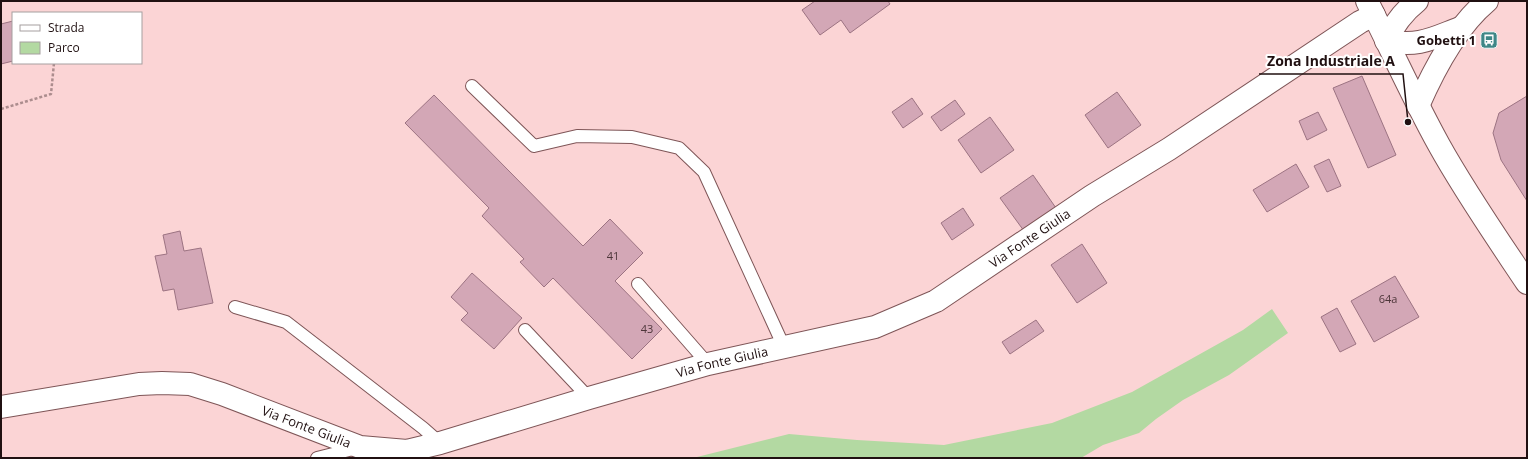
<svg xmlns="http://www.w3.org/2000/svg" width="1528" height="459" viewBox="0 0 1528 459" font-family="'Open Sans',sans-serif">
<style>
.green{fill:#b3d9a2}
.building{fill:#d3a7b6;stroke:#9c7382}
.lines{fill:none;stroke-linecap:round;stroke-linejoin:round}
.service-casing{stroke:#7e5557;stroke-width:14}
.minor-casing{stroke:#7e5557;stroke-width:24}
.tertiary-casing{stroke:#7e5557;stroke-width:24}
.secondary-casing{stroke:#7e5557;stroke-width:24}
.path{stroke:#ac8d8e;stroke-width:2.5;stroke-dasharray:3 2;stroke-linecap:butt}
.service{stroke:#fff;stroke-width:12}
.minor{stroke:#fff;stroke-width:22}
.tertiary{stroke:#fff;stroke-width:22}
.secondary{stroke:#fff;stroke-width:22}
.labels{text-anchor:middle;stroke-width:4;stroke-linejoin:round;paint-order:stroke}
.number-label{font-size:11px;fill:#4d363a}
.poi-label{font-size:13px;font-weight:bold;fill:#201011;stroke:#fff;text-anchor:end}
.street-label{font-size:13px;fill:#201011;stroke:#fff}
.leader{fill:none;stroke:#201011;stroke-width:1.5}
.callout-dot{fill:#201011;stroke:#fff;stroke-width:1.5}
.callout-label{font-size:14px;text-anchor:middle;font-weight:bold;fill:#201011;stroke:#fff;stroke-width:4;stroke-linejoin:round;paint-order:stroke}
</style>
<rect width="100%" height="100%" fill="#fbd4d5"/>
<!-- green -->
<polygon class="green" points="1272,309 1288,333 1229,375 1183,400 1156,419 1139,433 1103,445 1081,458 693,458 789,434 857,440 944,445 1052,423 1132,392 1243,330"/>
<!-- building -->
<g class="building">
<polygon points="815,1 888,1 890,4 850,33 841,20 820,35 802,10"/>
<polygon points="13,21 13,61 1,64 1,24"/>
<polygon points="1362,76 1396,155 1368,168 1333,88"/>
<polygon points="1117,92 1141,125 1108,148 1085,115"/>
<polygon points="434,95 583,246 610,219 643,253 615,281 662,329 632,359 553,278 544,287 520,262 524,259 482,216 489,208 405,123"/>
<polygon points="1527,96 1527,201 1501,160 1493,133 1499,113"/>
<polygon points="912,98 923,114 903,128 892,112"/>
<polygon points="955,100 965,114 941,131 931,117"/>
<polygon points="1318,112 1327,130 1307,140 1299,121"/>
<polygon points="990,117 1014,150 981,173 958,140"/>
<polygon points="1329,159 1341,186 1327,192 1314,166"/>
<polygon points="1296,164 1309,187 1267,212 1253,190"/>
<polygon points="1033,175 1056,208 1024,231 1000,198"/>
<polygon points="963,208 974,225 952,240 941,223"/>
<polygon points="180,231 184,251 201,248 213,303 178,310 174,289 163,291 155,256 167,254 163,235"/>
<polygon points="1082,244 1107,283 1077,303 1051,265"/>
<polygon points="472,273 522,318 494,349 461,320 468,313 451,297"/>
<polygon points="1395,276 1419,317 1374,342 1351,301"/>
<polygon points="1337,308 1356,344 1340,352 1321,317"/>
<polygon points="1036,320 1044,331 1010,354 1002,342"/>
</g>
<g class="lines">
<defs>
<g id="service">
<polyline points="472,86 534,146 577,136 632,137 679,148 704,172 784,347"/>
<polyline points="638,284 708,364"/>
<polyline points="235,307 286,322 423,428 440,443"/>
<polyline points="525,330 589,398"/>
<polyline points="317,458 357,448"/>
</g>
<g id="minor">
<path id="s1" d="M1 407 139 384 162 383 190 384 222 394 360 447 407 451 440 443 589 398 708 364 875 327 936 301 1092 196 1169 149 1360 22 1374 15"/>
</g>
<g id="tertiary">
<path d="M1417 1C1403 12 1394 24 1386 41 1419 47 1431 39 1460 28"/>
<path d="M1418 106C1434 69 1456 27 1487 1"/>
</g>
<path id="secondary" d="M1367 1C1391 49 1413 98 1439 145 1465 192 1497 238 1527 283"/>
</defs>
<!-- service casing -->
<use href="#service" class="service-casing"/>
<!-- minor casing -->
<use href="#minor" class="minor-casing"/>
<!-- tertiary casing -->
<use href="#tertiary" class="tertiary-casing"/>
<!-- secondary casing -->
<use href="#secondary" class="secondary-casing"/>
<!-- path -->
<polyline class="path" points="1,109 51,94 54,63"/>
<!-- service -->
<use href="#service" class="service"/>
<!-- minor -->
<use href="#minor" class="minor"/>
<!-- tertiary -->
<use href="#tertiary" class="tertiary"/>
<!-- secondary -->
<use href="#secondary" class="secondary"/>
</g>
<!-- icons -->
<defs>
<symbol id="bus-square" viewBox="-11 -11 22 22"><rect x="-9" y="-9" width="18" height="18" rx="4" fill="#3e8787" stroke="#fff"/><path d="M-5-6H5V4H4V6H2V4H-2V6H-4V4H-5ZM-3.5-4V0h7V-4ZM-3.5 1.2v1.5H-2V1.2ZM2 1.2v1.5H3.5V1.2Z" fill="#fff"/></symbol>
</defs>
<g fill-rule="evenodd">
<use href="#bus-square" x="1479" y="30" width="20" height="20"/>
</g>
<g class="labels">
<!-- number labels -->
<g class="number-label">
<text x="613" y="260">41</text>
<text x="1388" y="303">64a</text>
<text x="647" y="333">43</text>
</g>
<!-- poi labels -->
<g class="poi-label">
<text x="1476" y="45">Gobetti 1</text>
</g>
<!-- street labels -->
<g class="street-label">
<text dy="5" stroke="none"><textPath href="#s1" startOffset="1083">Via Fonte Giulia</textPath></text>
<text dy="5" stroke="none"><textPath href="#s1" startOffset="747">Via Fonte Giulia</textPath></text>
<text dy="5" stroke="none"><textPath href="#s1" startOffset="315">Via Fonte Giulia</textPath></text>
</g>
</g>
<!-- callouts -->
<path class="leader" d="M1408 122L1403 74H1259"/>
<circle class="callout-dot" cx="1408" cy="122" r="4"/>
<g class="callout-label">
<text x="1331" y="66">Zona Industriale A</text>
</g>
<!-- border -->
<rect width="1528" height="459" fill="none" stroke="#201011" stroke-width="4"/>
<!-- legend -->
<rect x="12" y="12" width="130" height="52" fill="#ffffff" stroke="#a69fa0"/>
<rect x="20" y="25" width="20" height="6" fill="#ffffff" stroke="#a69fa0"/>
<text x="48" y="32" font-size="12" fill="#201011">Strada</text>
<rect x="20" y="42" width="20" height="12" fill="#b3d9a2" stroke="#a69fa0"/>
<text x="48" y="52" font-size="12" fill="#201011">Parco</text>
</svg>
